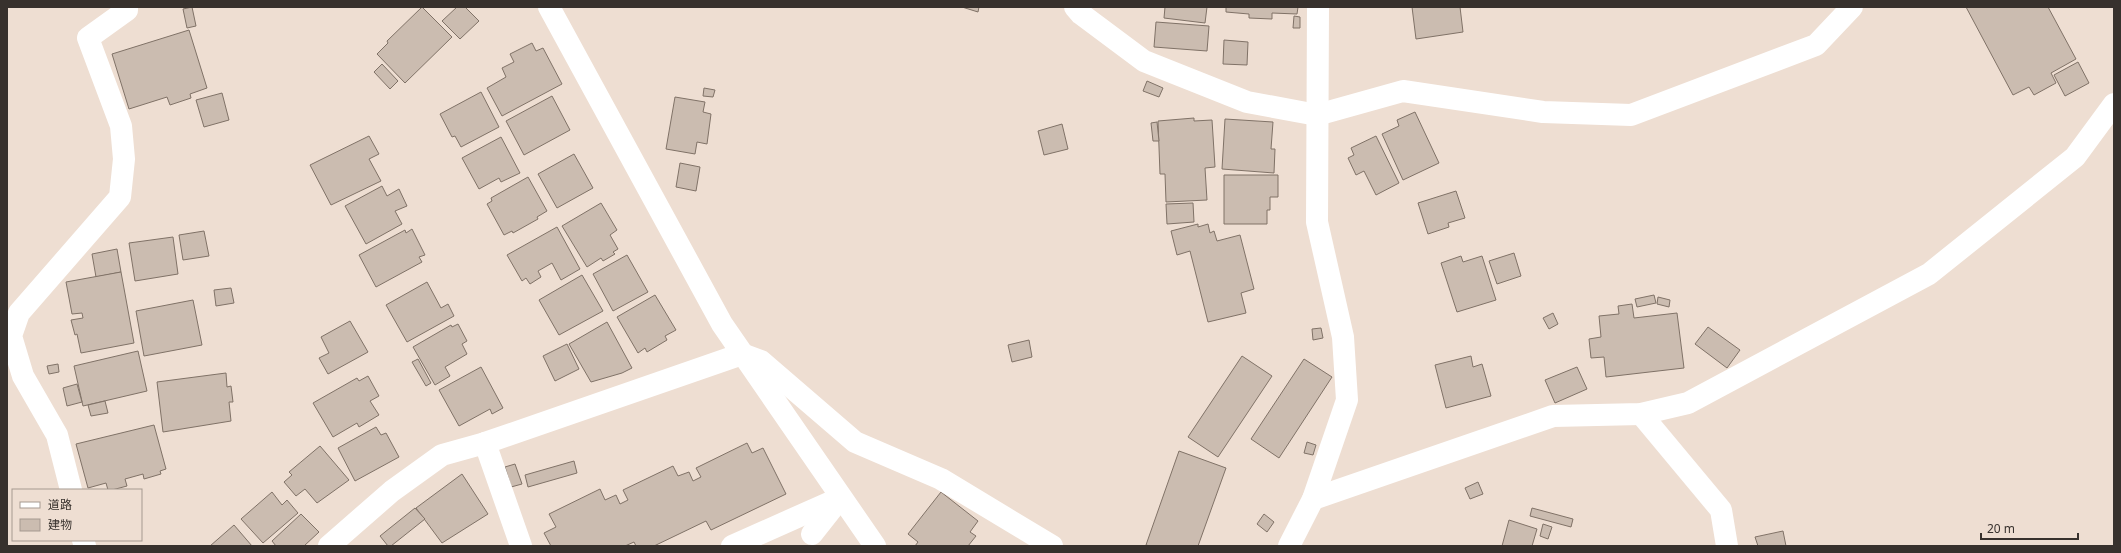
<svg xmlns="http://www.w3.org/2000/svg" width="2121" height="553" viewBox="0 0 2121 553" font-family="'Noto Sans','Noto Sans JP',sans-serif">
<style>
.building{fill:#cbbcb0;stroke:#807267}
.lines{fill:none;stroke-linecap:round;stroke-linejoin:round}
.minor{stroke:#fff;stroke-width:22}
</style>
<rect width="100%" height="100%" fill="#eeded2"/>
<!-- building -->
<g class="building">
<polygon points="192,7 196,26 187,28 183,9"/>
<polygon points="422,7 452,37 405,83 377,54 388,43 387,41"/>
<polygon points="457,7 465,7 479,21 460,39 442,21"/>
<polygon points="962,7 979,7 978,12"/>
<polygon points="1165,7 1207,7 1205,23 1164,18"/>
<polygon points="1226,7 1298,7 1297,14 1272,13 1272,19 1249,18 1249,14 1226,12"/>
<polygon points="1412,7 1460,7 1463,32 1416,39"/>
<polygon points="1966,7 2048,7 2076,59 2051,73 2056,83 2034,95 2029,87 2013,95"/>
<polygon points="1294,16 1300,17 1300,28 1293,28"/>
<polygon points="1156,22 1209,26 1207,51 1154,47"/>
<polygon points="189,30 207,88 190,94 191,98 170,105 167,97 129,109 112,54"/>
<polygon points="1224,40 1248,42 1247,65 1223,64"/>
<polygon points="532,43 536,51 543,48 562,84 502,116 487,88 506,77 502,68 514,62 510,54"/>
<polygon points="2078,62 2089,83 2065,96 2054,75"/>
<polygon points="382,64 398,81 390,89 374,72"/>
<polygon points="1147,81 1163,88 1159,97 1143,91"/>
<polygon points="704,88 715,90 713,97 703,96"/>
<polygon points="481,92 499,127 461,147 455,136 452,137 440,114"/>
<polygon points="222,93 229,120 204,127 196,100"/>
<polygon points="552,96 570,130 524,155 506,121"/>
<polygon points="675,97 705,102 703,112 711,114 707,144 697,142 695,154 666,149"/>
<polygon points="1415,112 1439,163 1403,180 1382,134 1399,126 1397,120"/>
<polygon points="1194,118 1194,121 1212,120 1215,167 1205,168 1207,200 1166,202 1165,174 1160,174 1158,121"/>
<polygon points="1225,119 1273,122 1271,149 1275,149 1274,173 1222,169"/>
<polygon points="1157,122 1159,141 1153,141 1151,123"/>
<polygon points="1062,124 1068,149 1044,155 1038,131"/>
<polygon points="369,136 379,154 369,159 381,181 331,205 310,165"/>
<polygon points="1376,136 1399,183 1376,195 1364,171 1356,175 1348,158 1354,155 1351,148"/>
<polygon points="501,137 520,173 501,182 499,178 479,189 462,158"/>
<polygon points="574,154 593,188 557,208 538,174"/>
<polygon points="680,163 700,167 696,191 676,187"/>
<polygon points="1224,175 1278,175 1278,197 1270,197 1270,210 1267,210 1267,224 1224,224"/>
<polygon points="528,177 547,211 537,217 538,219 513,233 512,231 504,235 487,204 492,201 491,198"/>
<polygon points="382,186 387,196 399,189 407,206 395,211 402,224 366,244 345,206"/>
<polygon points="1456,191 1465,218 1448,223 1449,227 1428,234 1418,203"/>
<polygon points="601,203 617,230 610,235 618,249 613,252 615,254 603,261 601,258 587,267 562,226"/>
<polygon points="1193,203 1194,222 1167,224 1166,204"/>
<polygon points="1198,224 1198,227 1208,224 1210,233 1214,231 1217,241 1240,235 1254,289 1241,293 1246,313 1208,322 1190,251 1177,255 1171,231"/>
<polygon points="557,227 580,269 561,280 552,263 538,271 541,277 530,284 526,278 522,281 507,255"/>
<polygon points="412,229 425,255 419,257 422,262 376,287 359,255 405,230 406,233"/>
<polygon points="204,231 209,256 183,260 179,235"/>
<polygon points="173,237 178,274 135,281 129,243"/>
<polygon points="117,249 121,272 96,277 92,254"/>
<polygon points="1514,253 1521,276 1497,284 1489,261"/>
<polygon points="627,255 648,292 613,311 593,274"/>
<polygon points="1461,256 1463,262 1482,256 1496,300 1457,312 1441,263"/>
<polygon points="121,272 134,343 81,353 77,334 75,335 71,320 83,318 82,313 72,314 66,282"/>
<polygon points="582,275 603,311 559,335 539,300"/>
<polygon points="427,282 441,308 448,304 454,316 407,342 386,305"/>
<polygon points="231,288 234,303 216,306 214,290"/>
<polygon points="655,295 676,330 665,336 667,340 647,352 645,348 638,353 617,317"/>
<polygon points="1654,295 1656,303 1637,307 1635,299"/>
<polygon points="1658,297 1670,300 1669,307 1657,304"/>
<polygon points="193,300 202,345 144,356 136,311"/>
<polygon points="1632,304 1634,318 1677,313 1684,368 1606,377 1604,357 1591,358 1589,339 1601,337 1599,316 1619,314 1618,306"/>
<polygon points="1553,313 1558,324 1549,329 1543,318"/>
<polygon points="350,321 368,352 328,374 319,358 329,353 321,337"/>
<polygon points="607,322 632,368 622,373 591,382 569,344"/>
<polygon points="458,324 467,341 462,344 467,354 445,367 450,376 435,385 413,347 451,325 452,327"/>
<polygon points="1708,327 1740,350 1727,368 1695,344"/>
<polygon points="1321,328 1323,338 1313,340 1312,329"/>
<polygon points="1029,340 1032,357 1012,362 1008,345"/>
<polygon points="567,344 579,369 555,381 543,356"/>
<polygon points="138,351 147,391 83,406 74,366"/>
<polygon points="1242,356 1272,376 1218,457 1188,437"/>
<polygon points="1471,356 1473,367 1482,364 1491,396 1446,408 1435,365"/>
<polygon points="418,359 431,383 426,386 412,362"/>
<polygon points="1304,359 1332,377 1279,458 1251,439"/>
<polygon points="58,364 59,372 49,374 47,366"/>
<polygon points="481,367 503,408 492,414 490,409 459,426 439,390"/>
<polygon points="1577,367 1587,389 1555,403 1545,380"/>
<polygon points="226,373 227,387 231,386 233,402 229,402 231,421 163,432 157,382"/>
<polygon points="368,376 379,396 370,401 379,415 359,427 357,423 333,437 313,403 357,378 359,381"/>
<polygon points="77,384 82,402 67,406 63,388"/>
<polygon points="105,401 108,413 91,416 88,405"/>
<polygon points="154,425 166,469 160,471 161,474 144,479 143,474 125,479 127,486 112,490 108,490 106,483 88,488 76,444"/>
<polygon points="376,427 381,435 386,433 399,457 355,481 338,448"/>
<polygon points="1307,442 1316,445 1313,455 1304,453"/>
<polygon points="747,443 752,453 763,448 786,494 711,530 706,521 654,546 636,546 634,542 625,546 551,546 544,533 556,527 549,514 600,489 605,500 616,495 620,504 628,500 623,490 673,466 678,476 689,472 693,481 701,477 696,468"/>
<polygon points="320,446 349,480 317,503 305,489 296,496 284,482 292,475 289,472"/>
<polygon points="1179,451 1226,468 1198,546 1150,546 1146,545"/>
<polygon points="574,461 577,473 528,487 525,475"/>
<polygon points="515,464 522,484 511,487 505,467"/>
<polygon points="462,474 488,514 442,543 416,508"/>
<polygon points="1478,482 1483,494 1470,499 1465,488"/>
<polygon points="272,492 282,505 287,500 298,513 263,543 241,519"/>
<polygon points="941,492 978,521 970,532 976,536 968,546 915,546 918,542 908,534"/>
<polygon points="415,508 425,519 391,546 388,546 380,536"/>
<polygon points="1532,508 1573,519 1571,527 1530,516"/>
<polygon points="301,514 319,532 304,546 276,546 272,541"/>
<polygon points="1264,514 1274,522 1267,532 1257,524"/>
<polygon points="1509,520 1537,529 1532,546 1502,546"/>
<polygon points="1543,524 1552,527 1548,539 1540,536"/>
<polygon points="234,525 252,546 210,546"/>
<polygon points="1783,531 1786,546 1758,546 1755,537"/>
</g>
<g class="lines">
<!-- minor -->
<g class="minor">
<polyline points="549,7 722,324 875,546"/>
<polyline points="1075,7 1081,14 1144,61 1247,102 1317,115 1403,91 1543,112 1631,115 1816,45 1852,7"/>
<polyline points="1641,414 1721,510 1727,546"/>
<polyline points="485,443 521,546"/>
<polyline points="71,490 57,435 23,376 11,336 19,313 120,197 124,159 121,126 88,38 127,10 127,7"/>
<polyline points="1313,499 1553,416 1641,414 1688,403 1929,274 2075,157 2114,104"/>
<polyline points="812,534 838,501"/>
<polyline points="83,540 85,546"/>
<polyline points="329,546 392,491 442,455 485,443 742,354 761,361 855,442 941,479 1052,546"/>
<polyline points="732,546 840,498"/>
<polyline points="1289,546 1313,499 1347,400 1343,337 1317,222 1318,7"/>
</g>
</g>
<!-- border -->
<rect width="2121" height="553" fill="none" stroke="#37312d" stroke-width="16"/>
<!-- legend -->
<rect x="12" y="489" width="130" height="52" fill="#eeded2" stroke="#a59990"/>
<rect x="20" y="502" width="20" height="6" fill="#ffffff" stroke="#a59990"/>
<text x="48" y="509" font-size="12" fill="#37312d">道路</text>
<rect x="20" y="519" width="20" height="12" fill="#cbbcb0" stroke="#a59990"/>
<text x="48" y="529" font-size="12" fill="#37312d">建物</text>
<!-- scale -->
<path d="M1981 533v6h97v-6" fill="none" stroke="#37312d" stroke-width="2"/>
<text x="1987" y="533" font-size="12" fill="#37312d" stroke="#eeded2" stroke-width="3" paint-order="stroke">20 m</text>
</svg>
